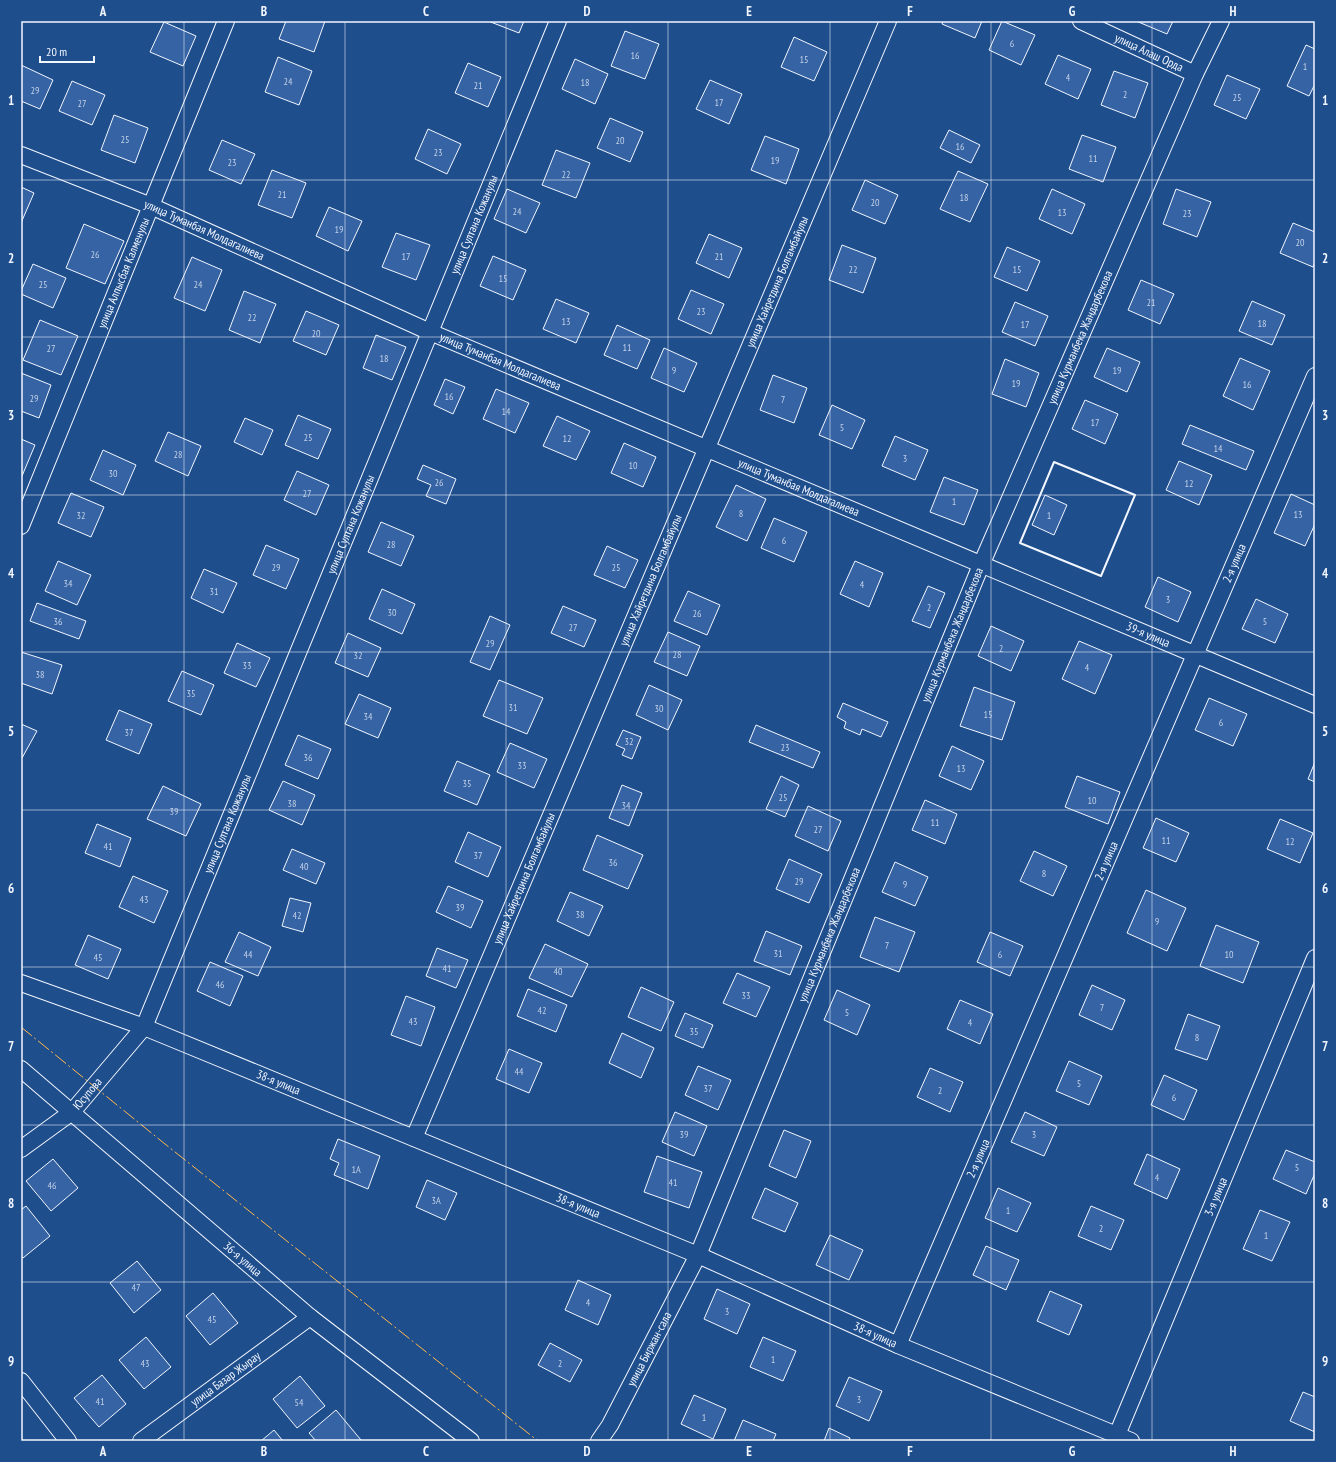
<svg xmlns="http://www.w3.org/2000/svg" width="1336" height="1462" viewBox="0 0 1336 1462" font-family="'PT Sans Narrow',sans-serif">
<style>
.building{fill:#3563a3;stroke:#f2f6ff}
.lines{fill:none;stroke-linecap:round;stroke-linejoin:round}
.minor-casing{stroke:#f2f6ff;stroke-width:18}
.minor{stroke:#1f4e8c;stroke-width:16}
.wall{stroke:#f2f6ff;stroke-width:2}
.power{stroke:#ffb74d;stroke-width:1;stroke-dasharray:14 3 2 3;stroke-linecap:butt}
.grid{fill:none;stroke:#f2f6ff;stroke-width:1;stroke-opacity:0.55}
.labels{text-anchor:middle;stroke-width:3;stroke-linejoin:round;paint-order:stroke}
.number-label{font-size:10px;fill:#c3d1e8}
.street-label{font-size:12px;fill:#f2f6ff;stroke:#1f4e8c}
.neatline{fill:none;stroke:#f2f6ff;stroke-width:1.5}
.grid-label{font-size:13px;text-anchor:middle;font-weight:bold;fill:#f2f6ff}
</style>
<rect width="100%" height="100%" fill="#1f4e8c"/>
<!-- building -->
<g class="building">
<polygon points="286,21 325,21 314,52 279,39"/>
<polygon points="488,21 524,21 519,33"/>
<polygon points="943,21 982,21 975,38 942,24"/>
<polygon points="1002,21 1035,35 1021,65 989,50"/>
<polygon points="1136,21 1173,21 1167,34"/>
<polygon points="164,22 196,36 183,66 150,52"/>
<polygon points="625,31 659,44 645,79 611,66"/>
<polygon points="794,37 827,52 814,81 781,67"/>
<polygon points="1306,45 1315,49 1315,84 1309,96 1287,86"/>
<polygon points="1058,55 1091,69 1078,99 1045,84"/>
<polygon points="278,57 312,71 299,105 265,92"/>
<polygon points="575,59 608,74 595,104 562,89"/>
<polygon points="468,63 501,77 488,107 455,93"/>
<polygon points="21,65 53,80 40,109 21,101"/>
<polygon points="1114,71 1148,83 1135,118 1101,105"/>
<polygon points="1227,75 1260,89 1246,119 1214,105"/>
<polygon points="710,80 742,94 729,124 696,109"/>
<polygon points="72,81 105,95 92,125 59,111"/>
<polygon points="114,115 148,128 135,163 101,150"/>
<polygon points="610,118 643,132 630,162 597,148"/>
<polygon points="428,129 461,144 447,174 415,159"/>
<polygon points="949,130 980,145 971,163 940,148"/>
<polygon points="1082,135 1116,147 1103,182 1069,169"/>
<polygon points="765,136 799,149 786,184 751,170"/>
<polygon points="222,140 255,154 241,184 209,170"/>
<polygon points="556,150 590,163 576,198 542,185"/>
<polygon points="272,170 306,183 292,218 258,205"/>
<polygon points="958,171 988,184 970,222 940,209"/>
<polygon points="865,180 898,195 885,224 852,210"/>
<polygon points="21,187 34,193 21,223"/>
<polygon points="507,189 540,203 526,233 494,219"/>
<polygon points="1052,189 1085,204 1072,234 1039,219"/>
<polygon points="1176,189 1211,202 1197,237 1163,224"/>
<polygon points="329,207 362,221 348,251 316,236"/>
<polygon points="1293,223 1315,232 1315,262 1313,267 1280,253"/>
<polygon points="84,224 124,241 105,284 66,268"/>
<polygon points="396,233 430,245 416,280 382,267"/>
<polygon points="709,234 742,248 729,278 696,263"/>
<polygon points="842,245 876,258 863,293 829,280"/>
<polygon points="1007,247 1040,261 1027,291 994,277"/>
<polygon points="493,256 526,270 513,300 480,286"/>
<polygon points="192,257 222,270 205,311 174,298"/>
<polygon points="33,264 66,278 53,308 21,294 21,291"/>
<polygon points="1141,280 1174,294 1160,324 1128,310"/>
<polygon points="691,290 724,304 711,334 678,319"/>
<polygon points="244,291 276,304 260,343 229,330"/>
<polygon points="556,299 589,313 576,343 543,329"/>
<polygon points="1252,301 1285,315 1272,345 1239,331"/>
<polygon points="1015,302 1048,316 1035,346 1002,332"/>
<polygon points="306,311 339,325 326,355 293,341"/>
<polygon points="40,320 78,336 61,375 23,360"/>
<polygon points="617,325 650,340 637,369 604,355"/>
<polygon points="376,335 406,347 392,380 363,368"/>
<polygon points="664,348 697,363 684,392 651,378"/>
<polygon points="1107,348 1140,362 1127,392 1094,377"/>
<polygon points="1240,358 1270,371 1253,410 1223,396"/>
<polygon points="1005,359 1039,373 1026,407 992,394"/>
<polygon points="21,373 51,385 39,418 21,411"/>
<polygon points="773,375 807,388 794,423 760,410"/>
<polygon points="445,379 465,387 453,414 434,405"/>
<polygon points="496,389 529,403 515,433 483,419"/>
<polygon points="1085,400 1118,414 1105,444 1072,429"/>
<polygon points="832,405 865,420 852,449 819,435"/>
<polygon points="298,415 331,429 318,459 285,445"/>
<polygon points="557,416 590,431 576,460 543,446"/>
<polygon points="245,418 273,430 262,455 234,442"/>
<polygon points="1190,425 1254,451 1246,470 1182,444"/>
<polygon points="168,432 201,446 188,476 155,461"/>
<polygon points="895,436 928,450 915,480 882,466"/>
<polygon points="21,439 35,445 22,476 21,476"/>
<polygon points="624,443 656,457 643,487 611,473"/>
<polygon points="103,450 136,465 123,495 90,480"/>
<polygon points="1179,461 1212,475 1199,505 1166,490"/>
<polygon points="423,465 456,479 446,504 426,496 431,485 417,479"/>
<polygon points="297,471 329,485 316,515 284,500"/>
<polygon points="944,477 978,490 964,525 930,512"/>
<polygon points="736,485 766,499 747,541 716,527"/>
<polygon points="71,493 104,507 91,537 58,523"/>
<polygon points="1291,494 1315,505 1315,524 1305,546 1274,533"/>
<polygon points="1045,495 1067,505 1054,535 1032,525"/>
<polygon points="774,518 807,532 794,562 761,548"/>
<polygon points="381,522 414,536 401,566 368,552"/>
<polygon points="266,545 299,559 286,589 253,575"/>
<polygon points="607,546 638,560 625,588 594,575"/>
<polygon points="58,561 91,575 77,605 45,591"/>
<polygon points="855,561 883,573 869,607 840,594"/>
<polygon points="204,569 237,583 223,613 191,598"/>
<polygon points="1158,577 1191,592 1178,622 1145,607"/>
<polygon points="928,586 945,593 930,628 912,621"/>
<polygon points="382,589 415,604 402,634 369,619"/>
<polygon points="688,591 720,605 707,635 674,621"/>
<polygon points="1256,599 1288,614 1275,643 1242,629"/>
<polygon points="37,603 86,621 79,639 30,621"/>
<polygon points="563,606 596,620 584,647 551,633"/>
<polygon points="490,616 510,625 490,670 470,662"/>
<polygon points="991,626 1024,641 1011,671 978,656"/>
<polygon points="668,632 700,646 687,676 654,662"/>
<polygon points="348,633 381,648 368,677 335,663"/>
<polygon points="1079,641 1112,655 1095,694 1062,679"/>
<polygon points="237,643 270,658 256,687 224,673"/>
<polygon points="21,652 62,665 52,694 21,683"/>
<polygon points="182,671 214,685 201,715 168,701"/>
<polygon points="499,680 543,698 527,734 483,716"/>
<polygon points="649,685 682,700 668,730 636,715"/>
<polygon points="974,687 1015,702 1002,740 960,726"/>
<polygon points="359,694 391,708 378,738 345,724"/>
<polygon points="1209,698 1247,714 1233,746 1195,730"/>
<polygon points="843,703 888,722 881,737 862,729 860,735 844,728 846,722 837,717"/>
<polygon points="119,710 152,724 139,754 106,740"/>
<polygon points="21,724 37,731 22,758 21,758"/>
<polygon points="756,725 820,752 813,768 749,742"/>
<polygon points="623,730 641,737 632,759 622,755 625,749 616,745"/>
<polygon points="298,735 331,749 318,779 285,765"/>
<polygon points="510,743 547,759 534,788 497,772"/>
<polygon points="952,746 984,761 971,790 939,776"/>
<polygon points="457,761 490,775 477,805 444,791"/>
<polygon points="1315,762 1315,782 1308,779"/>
<polygon points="781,776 799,785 785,817 766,809"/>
<polygon points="1077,776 1120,792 1108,824 1065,807"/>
<polygon points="283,781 315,795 302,825 269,810"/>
<polygon points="622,785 642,793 629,826 609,818"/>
<polygon points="163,786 201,804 186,836 147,819"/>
<polygon points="925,800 957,814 945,844 912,830"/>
<polygon points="808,806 841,821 828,851 795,836"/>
<polygon points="1156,818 1189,833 1176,862 1143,848"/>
<polygon points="1280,819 1313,833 1300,863 1267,849"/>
<polygon points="97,824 131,838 120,867 85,853"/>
<polygon points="468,832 501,847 488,877 455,862"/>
<polygon points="597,835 643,855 628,889 583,870"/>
<polygon points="292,849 325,863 316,884 283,870"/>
<polygon points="1034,851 1067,866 1053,896 1020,881"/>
<polygon points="789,859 822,874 809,903 776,889"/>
<polygon points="895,862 928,877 915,906 882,892"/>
<polygon points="133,876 168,891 154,923 119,907"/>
<polygon points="448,886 483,901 471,928 436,912"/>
<polygon points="1146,890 1186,908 1167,951 1127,933"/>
<polygon points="570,892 603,906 589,936 557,921"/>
<polygon points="290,898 311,903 303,932 282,926"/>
<polygon points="875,917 915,932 899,972 860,957"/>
<polygon points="1216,925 1259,942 1243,983 1200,966"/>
<polygon points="766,931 802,946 790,975 754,961"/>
<polygon points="239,932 271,947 258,976 225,962"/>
<polygon points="990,932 1023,946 1010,976 977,962"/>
<polygon points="88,935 121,949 108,979 75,965"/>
<polygon points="545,944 588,964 572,997 529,978"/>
<polygon points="437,948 468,960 456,988 426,976"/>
<polygon points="210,962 243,976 230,1006 197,991"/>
<polygon points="737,973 770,987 756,1017 723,1003"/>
<polygon points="1092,985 1125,1000 1112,1030 1079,1015"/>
<polygon points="641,987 674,1002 661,1031 628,1017"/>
<polygon points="528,989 567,1005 556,1032 517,1016"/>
<polygon points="837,990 870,1005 857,1035 824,1020"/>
<polygon points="406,996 435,1007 421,1046 391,1035"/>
<polygon points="960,1000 993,1014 980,1044 947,1029"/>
<polygon points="685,1013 713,1025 703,1048 675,1036"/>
<polygon points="1188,1014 1220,1026 1207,1060 1175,1049"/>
<polygon points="622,1033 654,1048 641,1078 609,1063"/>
<polygon points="509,1049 542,1063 529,1093 496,1079"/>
<polygon points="1069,1061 1102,1076 1089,1105 1056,1091"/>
<polygon points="698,1066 731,1080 718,1110 685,1095"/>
<polygon points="930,1068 963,1082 950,1112 917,1097"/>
<polygon points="1164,1075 1197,1090 1184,1120 1151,1105"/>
<polygon points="675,1112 707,1126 694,1156 662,1142"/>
<polygon points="1025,1112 1057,1127 1044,1156 1011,1142"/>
<polygon points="784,1130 811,1141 796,1178 769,1166"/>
<polygon points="338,1139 380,1156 368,1189 334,1175 339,1163 330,1159"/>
<polygon points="1286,1150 1315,1162 1315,1173 1306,1194 1273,1179"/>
<polygon points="1147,1154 1180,1169 1167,1199 1134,1184"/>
<polygon points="657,1156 702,1172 689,1208 644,1192"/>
<polygon points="53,1159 78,1188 51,1211 26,1181"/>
<polygon points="427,1180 457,1193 445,1220 416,1207"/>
<polygon points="765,1188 798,1203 785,1232 752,1218"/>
<polygon points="998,1188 1031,1203 1017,1232 985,1218"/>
<polygon points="26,1206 50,1236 23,1258 21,1256 21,1210"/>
<polygon points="1091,1206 1124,1220 1111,1250 1078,1236"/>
<polygon points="1260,1210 1290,1222 1272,1261 1243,1249"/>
<polygon points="830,1235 863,1250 849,1280 816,1265"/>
<polygon points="986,1246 1019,1260 1006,1290 973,1275"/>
<polygon points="137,1261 161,1290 134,1313 110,1283"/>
<polygon points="578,1280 611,1295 598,1325 565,1310"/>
<polygon points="717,1289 750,1304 737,1334 704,1319"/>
<polygon points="1050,1291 1082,1305 1069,1335 1037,1321"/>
<polygon points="213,1293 238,1323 210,1345 186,1316"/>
<polygon points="146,1337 171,1367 144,1389 119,1360"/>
<polygon points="763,1337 796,1351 783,1381 750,1367"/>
<polygon points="550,1343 582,1360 570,1382 538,1365"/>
<polygon points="102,1375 126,1404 99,1427 74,1398"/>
<polygon points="300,1376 325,1406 297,1428 273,1399"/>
<polygon points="849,1377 882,1391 869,1421 836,1406"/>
<polygon points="1303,1392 1315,1397 1315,1432 1290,1421"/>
<polygon points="694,1395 726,1409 713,1439 681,1424"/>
<polygon points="336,1410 361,1440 360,1441 316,1441 309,1433"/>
<polygon points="743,1420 776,1434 773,1441 734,1441"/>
<polygon points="829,1428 850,1438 849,1441 824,1441"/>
<polygon points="274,1430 283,1441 261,1441"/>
</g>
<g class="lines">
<defs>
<g id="minor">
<path id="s1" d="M1081 21 1195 74"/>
<path id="s2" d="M21 155 151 206 430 332 1315 705"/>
<path id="s3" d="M21 526 226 21"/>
<path id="s4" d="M21 983 144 1027 698 1255 898 1345 1131 1441"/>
<path id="s5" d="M21 1069 310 1317 471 1441"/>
<path id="s6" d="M414 1138 888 21"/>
<path id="s7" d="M21 1149 72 1112 144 1027 558 21"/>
<path id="s8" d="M898 1345 1315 376"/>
<polyline points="21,1381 68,1441"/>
<path id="s9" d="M1117 1435 1315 958"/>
<path id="s10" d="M141 1441 310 1317"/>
<path id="s11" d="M599 1441 610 1425 698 1255 981 565 1195 74 1221 21"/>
</g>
</defs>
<!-- minor casing -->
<use href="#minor" class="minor-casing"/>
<!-- minor -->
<use href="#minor" class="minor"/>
<!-- wall -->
<polygon class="wall" points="1054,462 1135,495 1101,576 1020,543"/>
<!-- power -->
<polyline class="power" points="21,1027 165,1144 538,1441"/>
</g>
<!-- grid -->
<path class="grid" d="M184 21V1441M345 21V1441M506 21V1441M668 21V1441M830 21V1441M991 21V1441M1152 21V1441M21 180H1315M21 337H1315M21 495H1315M21 652H1315M21 810H1315M21 967H1315M21 1125H1315M21 1282H1315"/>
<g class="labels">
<!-- number labels -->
<g class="number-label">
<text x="1012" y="47">6</text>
<text x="635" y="59">16</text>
<text x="804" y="63">15</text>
<text x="1305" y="70">1</text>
<text x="1068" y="81">4</text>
<text x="288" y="85">24</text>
<text x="585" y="86">18</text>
<text x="478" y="89">21</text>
<text x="35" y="94">29</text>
<text x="1125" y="98">2</text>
<text x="1237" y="101">25</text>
<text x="719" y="106">17</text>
<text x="82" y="107">27</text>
<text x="125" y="143">25</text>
<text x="620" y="144">20</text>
<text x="960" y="150">16</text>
<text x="438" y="156">23</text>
<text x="1093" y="162">11</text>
<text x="775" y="164">19</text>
<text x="232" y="166">23</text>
<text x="566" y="178">22</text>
<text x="282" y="198">21</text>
<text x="964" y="201">18</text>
<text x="875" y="206">20</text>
<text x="517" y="215">24</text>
<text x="1062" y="216">13</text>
<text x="1187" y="217">23</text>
<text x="339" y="233">19</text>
<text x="1300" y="246">20</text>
<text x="95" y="258">26</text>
<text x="406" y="260">17</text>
<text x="719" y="260">21</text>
<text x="853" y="273">22</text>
<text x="1017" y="273">15</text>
<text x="503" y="282">15</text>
<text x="43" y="288">25</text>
<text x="198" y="288">24</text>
<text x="1151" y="306">21</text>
<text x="701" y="315">23</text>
<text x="252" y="321">22</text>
<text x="566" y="325">13</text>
<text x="1262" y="327">18</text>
<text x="1025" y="328">17</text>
<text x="316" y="337">20</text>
<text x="627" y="351">11</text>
<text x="51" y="352">27</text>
<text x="384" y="362">18</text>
<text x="674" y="374">9</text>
<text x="1117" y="374">19</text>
<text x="1016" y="387">19</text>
<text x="1247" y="388">16</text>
<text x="449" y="400">16</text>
<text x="34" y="402">29</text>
<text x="783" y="403">7</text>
<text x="506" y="415">14</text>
<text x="1095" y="426">17</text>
<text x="842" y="431">5</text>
<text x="308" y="441">25</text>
<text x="567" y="442">12</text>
<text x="1218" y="452">14</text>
<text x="178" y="458">28</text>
<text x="905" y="462">3</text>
<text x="633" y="469">10</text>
<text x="113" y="477">30</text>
<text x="439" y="486">26</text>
<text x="1189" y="487">12</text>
<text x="307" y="497">27</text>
<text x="954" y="505">1</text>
<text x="741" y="517">8</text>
<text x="1298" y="518">13</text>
<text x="81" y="519">32</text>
<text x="1049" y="519">1</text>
<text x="784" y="544">6</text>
<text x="391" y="548">28</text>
<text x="276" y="571">29</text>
<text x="616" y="571">25</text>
<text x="68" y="587">34</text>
<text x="862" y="588">4</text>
<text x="214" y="595">31</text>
<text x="1168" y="603">3</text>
<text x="929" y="611">2</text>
<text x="392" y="616">30</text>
<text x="697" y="617">26</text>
<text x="58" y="625">36</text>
<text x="1265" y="625">5</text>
<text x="573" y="631">27</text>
<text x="490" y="647">29</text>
<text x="1001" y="652">2</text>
<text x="677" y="658">28</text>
<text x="358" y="659">32</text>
<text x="247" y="669">33</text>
<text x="1087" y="671">4</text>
<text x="40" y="678">38</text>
<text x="191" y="697">35</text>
<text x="513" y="711">31</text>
<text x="659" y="712">30</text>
<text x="988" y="718">15</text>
<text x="368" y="720">34</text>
<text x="1221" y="726">6</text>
<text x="129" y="736">37</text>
<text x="629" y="745">32</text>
<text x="785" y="751">23</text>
<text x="308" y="761">36</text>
<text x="522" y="769">33</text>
<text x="961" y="772">13</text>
<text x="467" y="787">35</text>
<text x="783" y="801">25</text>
<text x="1092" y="804">10</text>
<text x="292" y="807">38</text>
<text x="626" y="809">34</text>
<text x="174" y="815">39</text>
<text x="935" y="826">11</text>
<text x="818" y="833">27</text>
<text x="1166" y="844">11</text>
<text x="1290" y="845">12</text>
<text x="108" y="850">41</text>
<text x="478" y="859">37</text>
<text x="613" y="866">36</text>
<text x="304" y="870">40</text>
<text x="1044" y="877">8</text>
<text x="799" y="885">29</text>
<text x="905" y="888">9</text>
<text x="144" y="903">43</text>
<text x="460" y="911">39</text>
<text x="580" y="918">38</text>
<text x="297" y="919">42</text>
<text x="1157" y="925">9</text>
<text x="887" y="949">7</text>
<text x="778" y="957">31</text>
<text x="248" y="958">44</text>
<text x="1000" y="958">6</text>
<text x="1229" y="958">10</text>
<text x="98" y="961">45</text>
<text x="447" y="972">41</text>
<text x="558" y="975">40</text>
<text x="220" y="988">46</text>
<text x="746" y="999">33</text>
<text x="1102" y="1011">7</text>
<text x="542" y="1014">42</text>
<text x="847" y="1016">5</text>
<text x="413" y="1025">43</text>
<text x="970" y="1026">4</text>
<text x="694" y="1035">35</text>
<text x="1197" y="1041">8</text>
<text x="519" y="1075">44</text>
<text x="1079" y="1087">5</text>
<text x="708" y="1092">37</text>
<text x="940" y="1094">2</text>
<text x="1174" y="1101">6</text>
<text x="684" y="1138">39</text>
<text x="1034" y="1138">3</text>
<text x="1297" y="1171">5</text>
<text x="356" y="1173">1А</text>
<text x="1157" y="1181">4</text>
<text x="673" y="1186">41</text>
<text x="52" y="1189">46</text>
<text x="436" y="1204">3А</text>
<text x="1008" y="1214">1</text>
<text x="1101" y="1232">2</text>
<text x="1266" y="1239">1</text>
<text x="136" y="1291">47</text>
<text x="588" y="1306">4</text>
<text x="727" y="1315">3</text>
<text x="212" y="1323">45</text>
<text x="773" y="1363">1</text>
<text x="145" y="1367">43</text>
<text x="560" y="1367">2</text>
<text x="859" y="1403">3</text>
<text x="100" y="1405">41</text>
<text x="299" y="1406">54</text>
<text x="704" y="1421">1</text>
</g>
<!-- street labels -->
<g class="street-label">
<text dy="4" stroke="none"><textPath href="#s1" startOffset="75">улица Алаш Орда</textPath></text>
<text dy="4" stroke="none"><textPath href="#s7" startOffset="1042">улица Султана Кожанулы</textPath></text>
<text dy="4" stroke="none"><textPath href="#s2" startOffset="198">улица Туманбая Молдагалиева</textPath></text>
<text dy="4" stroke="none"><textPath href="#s3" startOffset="273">улица Алпысбая Калменулы</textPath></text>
<text dy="4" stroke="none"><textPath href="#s6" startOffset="930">улица Хайретдина Болгамбайулы</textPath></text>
<text dy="4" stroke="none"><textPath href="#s11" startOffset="1205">улица Курманбека Жандарбекова</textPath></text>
<text dy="4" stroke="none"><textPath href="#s2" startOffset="522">улица Туманбая Молдагалиева</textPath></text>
<text dy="4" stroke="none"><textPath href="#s2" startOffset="846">улица Туманбая Молдагалиева</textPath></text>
<text dy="4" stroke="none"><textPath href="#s7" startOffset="718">улица Султана Кожанулы</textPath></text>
<text dy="4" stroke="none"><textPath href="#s8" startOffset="851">2-я улица</textPath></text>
<text dy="4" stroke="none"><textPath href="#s6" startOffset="606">улица Хайретдина Болгамбайулы</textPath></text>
<text dy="4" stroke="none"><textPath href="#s11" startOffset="881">улица Курманбека Жандарбекова</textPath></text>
<text dy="4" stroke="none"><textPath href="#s2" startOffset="1225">39-я улица</textPath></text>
<text dy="4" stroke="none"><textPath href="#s7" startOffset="394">улица Султана Кожанулы</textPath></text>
<text dy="4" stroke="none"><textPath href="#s8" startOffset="527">2-я улица</textPath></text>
<text dy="4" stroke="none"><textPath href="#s6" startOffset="282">улица Хайретдина Болгамбайулы</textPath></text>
<text dy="4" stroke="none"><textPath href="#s11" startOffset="557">улица Курманбека Жандарбекова</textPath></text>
<text dy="4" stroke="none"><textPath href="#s4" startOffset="276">38-я улица</textPath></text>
<text dy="4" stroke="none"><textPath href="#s7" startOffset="87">Юсупова</textPath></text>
<text dy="4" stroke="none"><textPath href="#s8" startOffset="203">2-я улица</textPath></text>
<text dy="4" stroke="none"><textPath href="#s9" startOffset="258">3-я улица</textPath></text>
<text dy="4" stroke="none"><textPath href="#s4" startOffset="600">38-я улица</textPath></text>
<text dy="4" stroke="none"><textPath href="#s5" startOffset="292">36-я улица</textPath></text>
<text dy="4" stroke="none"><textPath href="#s4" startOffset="924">38-я улица</textPath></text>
<text dy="4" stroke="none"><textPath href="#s11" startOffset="105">улица Биржан-сала</textPath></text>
<text dy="4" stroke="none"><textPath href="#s10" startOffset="105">улица Базар Жырау</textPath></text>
</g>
</g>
<!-- border -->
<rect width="1336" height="1462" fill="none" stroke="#1f4e8c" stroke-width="44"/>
<!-- scale -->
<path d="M40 56v6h54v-6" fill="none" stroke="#f2f6ff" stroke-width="2"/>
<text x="46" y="56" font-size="12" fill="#f2f6ff" stroke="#1f4e8c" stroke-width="3" paint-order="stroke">20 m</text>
<rect x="22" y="22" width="1292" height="1418" class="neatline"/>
<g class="grid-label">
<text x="103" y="16">A</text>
<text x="264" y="16">B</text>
<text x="426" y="16">C</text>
<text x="587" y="16">D</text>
<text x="749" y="16">E</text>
<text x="910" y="16">F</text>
<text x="1072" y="16">G</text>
<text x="1233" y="16">H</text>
<text x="11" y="105">1</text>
<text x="1325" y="105">1</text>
<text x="11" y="263">2</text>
<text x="1325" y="263">2</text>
<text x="11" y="420">3</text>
<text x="1325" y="420">3</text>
<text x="11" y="578">4</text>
<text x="1325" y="578">4</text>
<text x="11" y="736">5</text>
<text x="1325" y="736">5</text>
<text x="11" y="893">6</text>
<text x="1325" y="893">6</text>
<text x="11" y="1051">7</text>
<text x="1325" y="1051">7</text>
<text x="11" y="1208">8</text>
<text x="1325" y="1208">8</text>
<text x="11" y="1366">9</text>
<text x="1325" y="1366">9</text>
<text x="103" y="1456">A</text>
<text x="264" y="1456">B</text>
<text x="426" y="1456">C</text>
<text x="587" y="1456">D</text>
<text x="749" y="1456">E</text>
<text x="910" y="1456">F</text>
<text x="1072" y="1456">G</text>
<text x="1233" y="1456">H</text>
</g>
</svg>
